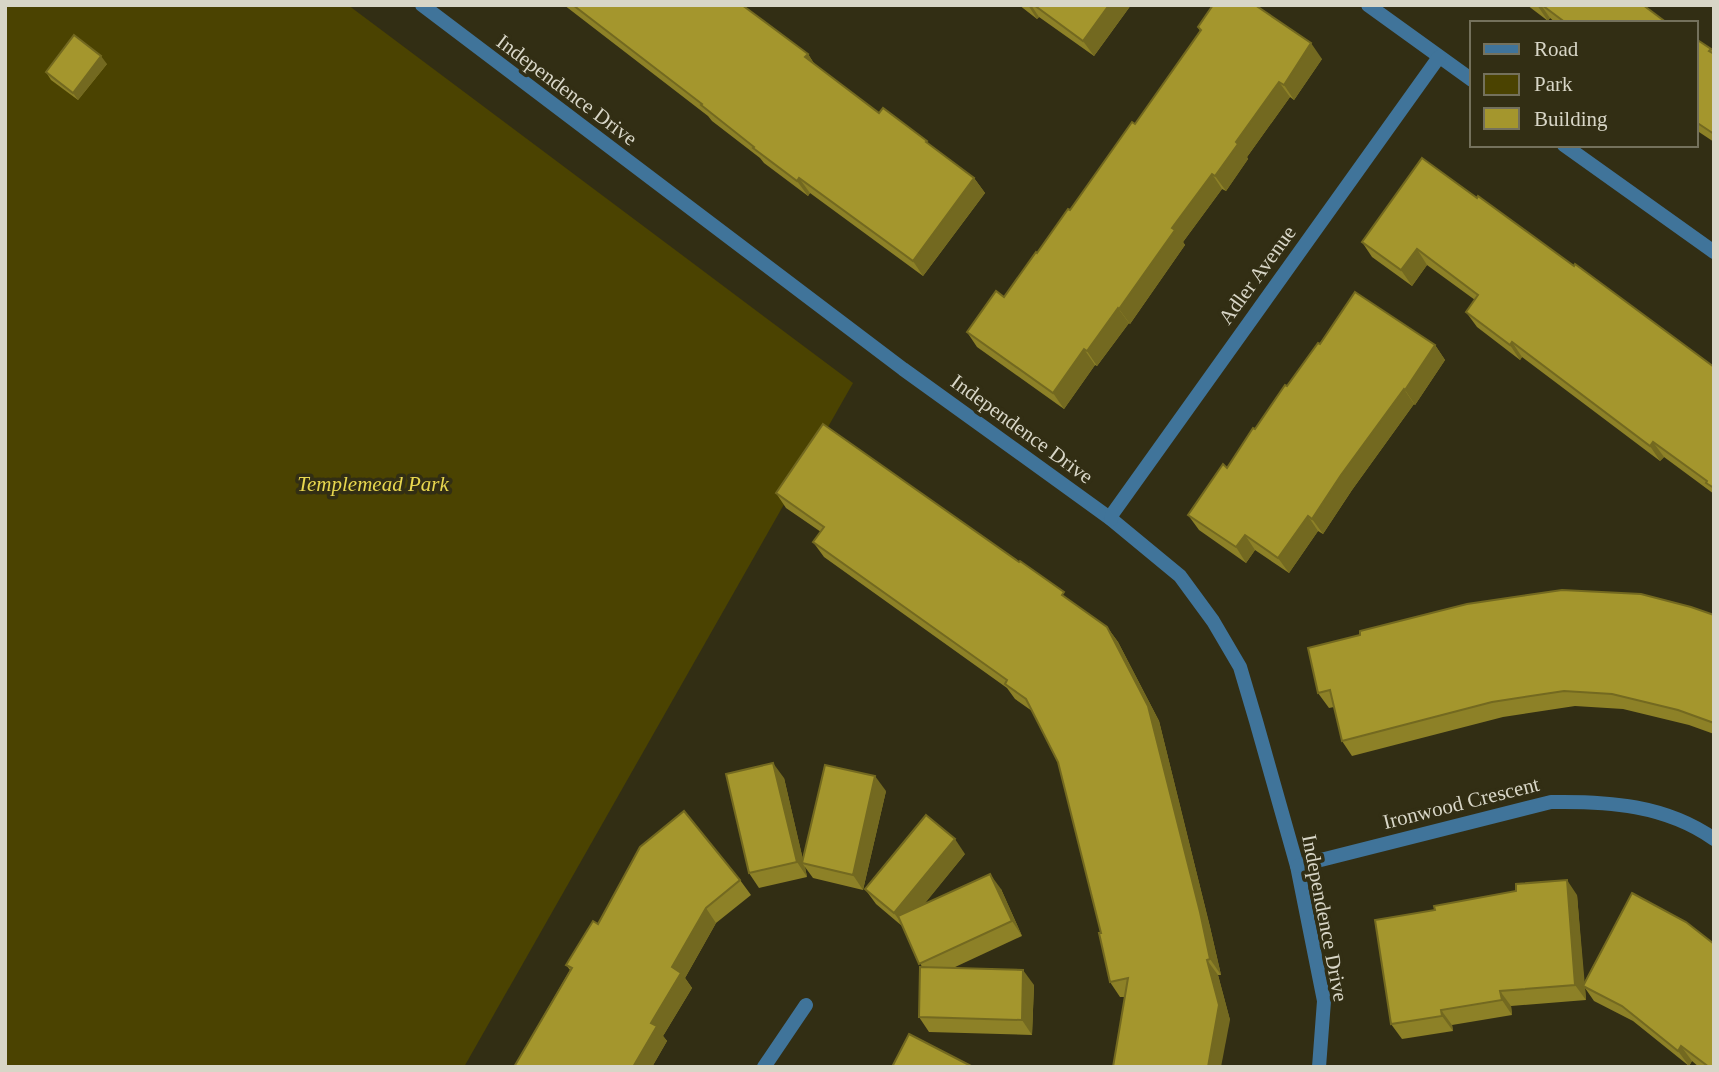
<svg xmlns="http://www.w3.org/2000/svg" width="1719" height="1072" viewBox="0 0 1719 1072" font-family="Georgia,serif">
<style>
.green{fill:#4b4301}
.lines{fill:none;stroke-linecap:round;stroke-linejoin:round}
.minor{stroke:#40749a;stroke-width:14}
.wall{fill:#8d8127}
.shaded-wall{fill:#736920}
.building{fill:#a4962d;stroke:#736920;stroke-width:2}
.labels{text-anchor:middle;stroke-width:7;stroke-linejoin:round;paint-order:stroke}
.street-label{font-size:21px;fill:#d8d6c7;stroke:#322e14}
.park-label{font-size:21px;font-style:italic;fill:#e8d74f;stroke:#322e14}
</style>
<rect width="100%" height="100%" fill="#322e14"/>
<!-- green -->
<polygon class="green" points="5,5 348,5 853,383 464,1067 5,1067"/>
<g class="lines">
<!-- minor -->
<g class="minor">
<polyline points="422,5 903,369 1111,519 1180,576 1213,621 1240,667 1256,721 1297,866 1324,1001 1319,1067"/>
<polyline points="1368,5 1472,80"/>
<polyline points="1564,145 1714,252"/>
<polyline points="1111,519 1113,513 1439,57"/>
<path d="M1297 866 1551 802C1608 801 1666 805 1714 839"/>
<polyline points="764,1067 806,1005"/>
</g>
</g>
<!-- wall -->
<g class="wall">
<polygon points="564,5 742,5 808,54 815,65 879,113 932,147 974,178 985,193 923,276 810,193 808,196 764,163 760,158 712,121 708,116"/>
<polygon points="1019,5 1131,5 1094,56 1039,17 1037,19"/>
<polygon points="1527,5 1643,5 1667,23 1556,23 1550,18 1548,21"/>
<polygon points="1198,27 1322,59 1294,100 1290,97 1247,157 1248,159 1226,191 1222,189 1183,242 1185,245 1130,324 1129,323 1097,366 1095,365 1064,409 977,347 967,332 1004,297 1135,124 1200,31"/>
<polygon points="1696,39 1711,49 1714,53 1714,142 1696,130"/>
<polygon points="107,64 78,100 51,80 46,72"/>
<polygon points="1422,158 1714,367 1714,494 1664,457 1660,461 1522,357 1520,360 1477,327 1466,312 1475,300 1427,265 1412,286 1372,257 1362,242"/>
<polygon points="1320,344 1435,345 1445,360 1415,405 1414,404 1352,490 1323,534 1318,531 1289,573 1255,550 1246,563 1199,530 1188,515 1227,468 1287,386"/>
<polygon points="776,493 1070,601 1107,627 1118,642 1159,721 1210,927 1221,975 1218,975 1230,1020 1125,997 1120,997 1110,982 1101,933 1058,762 1032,711 1015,699 1007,688 824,557 813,542 821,532 786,508"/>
<polygon points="1714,615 1714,734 1689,725 1623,709 1575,706 1503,717 1352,756 1342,741 1334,707 1329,708 1318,693 1308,648"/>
<polygon points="784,778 803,860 886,791 863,890 813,878 805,867 807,877 759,888 749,873"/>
<polygon points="965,854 924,904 1001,889 1022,936 953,968 1034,985 1032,1035 929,1032 919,1017 922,967 902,926 876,904 865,889"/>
<polygon points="740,880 751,895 716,923 685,978 692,988 663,1036 667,1041 652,1067 514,1067 570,970 566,965 598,924"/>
<polygon points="1632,893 1714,1067 1699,1067 1692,1061 1689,1066 1633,1021 1594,1001 1585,988 1586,1000 1511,1006 1512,1015 1452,1025 1453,1031 1402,1039 1391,1024 1577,895 1584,983"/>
</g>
<!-- shaded-wall -->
<g class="shaded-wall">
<polygon points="1028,5 1031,5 1039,17 1037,19"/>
<polygon points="1109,5 1131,5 1094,56 1083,41"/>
<polygon points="1537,5 1541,5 1550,18 1548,21"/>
<polygon points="1311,43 1322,59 1294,100 1284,85"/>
<polygon points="808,54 818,70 805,57"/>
<polygon points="101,56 107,64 78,100 73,93"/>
<polygon points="1279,82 1290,97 1247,157 1248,159 1226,191 1215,176 1236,142"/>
<polygon points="1212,174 1222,189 1183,242 1185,245 1130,324 1119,309 1172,228"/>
<polygon points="799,178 810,193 808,196 797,181"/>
<polygon points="974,178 985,193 923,276 913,261"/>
<polygon points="1417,249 1427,265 1412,286 1401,270"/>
<polygon points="1118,308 1129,323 1097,366 1087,351"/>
<polygon points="1512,342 1522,357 1520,360 1510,345"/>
<polygon points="1435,345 1445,360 1415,405 1405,390"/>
<polygon points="1084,349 1095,365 1064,409 1053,393"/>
<polygon points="1404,389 1414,404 1352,490 1323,534 1312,519 1341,475"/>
<polygon points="1653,442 1664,457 1660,461 1650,446"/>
<polygon points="1308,516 1318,531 1289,573 1278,558"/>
<polygon points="1245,535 1255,550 1246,563 1236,547"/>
<polygon points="1107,627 1118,642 1159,721 1210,927 1221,975 1210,959"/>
<polygon points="773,763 784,778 804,864 802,863 805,867 807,877 797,862"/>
<polygon points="875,776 886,791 863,890 853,875"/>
<polygon points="955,839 965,854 905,928 894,913"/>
<polygon points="990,874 1001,889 1022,936 1012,921"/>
<polygon points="1567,880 1577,895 1585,986 1583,986 1585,988 1586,1000 1575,985"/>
<polygon points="706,908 716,923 685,978 692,988 663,1036 667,1041 652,1067 633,1067 651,1023 672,967"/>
<polygon points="1207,960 1218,975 1230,1020 1221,1067 1208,1067"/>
<polygon points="1023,970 1034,985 1032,1035 1022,1020"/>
<polygon points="1500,991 1511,1006 1512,1015 1502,1000"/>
<polygon points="1441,1010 1452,1025 1453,1031 1442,1016"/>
<polygon points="1681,1046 1692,1061 1689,1066 1678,1051"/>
</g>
<!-- building -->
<g class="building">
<polygon points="573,5 742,5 808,54 805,57 879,113 883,108 927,141 926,142 974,178 913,261 799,178 797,181 753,148 754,147 701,105 702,104"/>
<polygon points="1034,5 1109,5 1083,41"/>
<polygon points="1213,5 1255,5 1311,43 1284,85 1279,82 1236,142 1238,144 1215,176 1212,174 1172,228 1175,230 1119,309 1118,308 1087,351 1084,349 1053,393 967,332 996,291 1004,297 1036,252 1037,253 1068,209 1070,210 1132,122 1135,124 1201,30 1198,27"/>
<polygon points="1542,5 1643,5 1667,23 1566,23"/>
<polygon points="74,35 101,56 73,93 46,72"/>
<polygon points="1696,39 1711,49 1709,51 1714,54 1714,134 1696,122"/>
<polygon points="1422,158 1477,198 1478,196 1574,266 1575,264 1714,367 1714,488 1706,483 1707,481 1653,442 1650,446 1512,342 1510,345 1466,312 1478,295 1417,249 1401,270 1362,242"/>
<polygon points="1355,292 1435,345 1405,390 1404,389 1341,475 1312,519 1308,516 1278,558 1245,535 1236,547 1188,515 1223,464 1227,468 1253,428 1255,429 1285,385 1287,386 1318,343 1320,344"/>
<polygon points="823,424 1019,562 1020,561 1064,592 1062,595 1107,627 1148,706 1200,912 1210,959 1207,960 1219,1005 1208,1067 1113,1067 1128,978 1110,982 1099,933 1101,933 1058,762 1026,699 1005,684 1007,680 813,542 824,527 776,493"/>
<polygon points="1562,590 1641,594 1691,607 1714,615 1714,723 1678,710 1612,694 1564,691 1492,702 1342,741 1330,690 1318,693 1308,648 1360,635 1360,631 1467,604"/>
<polygon points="773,763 797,862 749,873 726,774"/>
<polygon points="825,765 875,776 853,875 802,863"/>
<polygon points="684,811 740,880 706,908 672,967 681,973 651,1023 657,1026 633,1067 514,1067 572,968 566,965 593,921 598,924 640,847"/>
<polygon points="926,815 955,839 894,913 865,889"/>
<polygon points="990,874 1012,921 919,964 898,916"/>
<polygon points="1567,880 1575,985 1500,991 1502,1000 1441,1010 1442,1016 1391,1024 1375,920 1435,910 1434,906 1516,891 1516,884"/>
<polygon points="1632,893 1686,922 1714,944 1714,1067 1709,1067 1681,1046 1678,1051 1622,1006 1583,986"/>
<polygon points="920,967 1023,970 1022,1020 919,1017"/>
<polygon points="909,1034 973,1067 892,1067"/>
</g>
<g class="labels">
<!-- street labels -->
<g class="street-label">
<text transform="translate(567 90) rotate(37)" y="7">Independence Drive</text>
<text transform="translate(1257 275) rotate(-54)" y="7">Adler Avenue</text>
<text transform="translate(1022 429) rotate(36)" y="7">Independence Drive</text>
<text transform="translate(1461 803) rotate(-14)" y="7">Ironwood Crescent</text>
<text transform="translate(1325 918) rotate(79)" y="7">Independence Drive</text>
</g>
<!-- park labels -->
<g class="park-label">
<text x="373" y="491">Templemead Park</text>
</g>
</g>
<!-- border -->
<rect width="1719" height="1072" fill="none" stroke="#d8d6c7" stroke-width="14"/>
<!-- legend -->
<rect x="1470" y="21" width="228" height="126" fill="#322e14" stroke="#74715c" stroke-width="2"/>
<rect x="1484" y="44" width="35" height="10" fill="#40749a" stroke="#74715c" stroke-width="2"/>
<text x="1534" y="56" font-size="21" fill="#d8d6c7">Road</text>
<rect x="1484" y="74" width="35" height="21" fill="#4b4301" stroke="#74715c" stroke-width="2"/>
<text x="1534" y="91" font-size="21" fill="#d8d6c7">Park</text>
<rect x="1484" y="108" width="35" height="21" fill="#a4962d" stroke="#74715c" stroke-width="2"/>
<text x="1534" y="126" font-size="21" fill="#d8d6c7">Building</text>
</svg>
